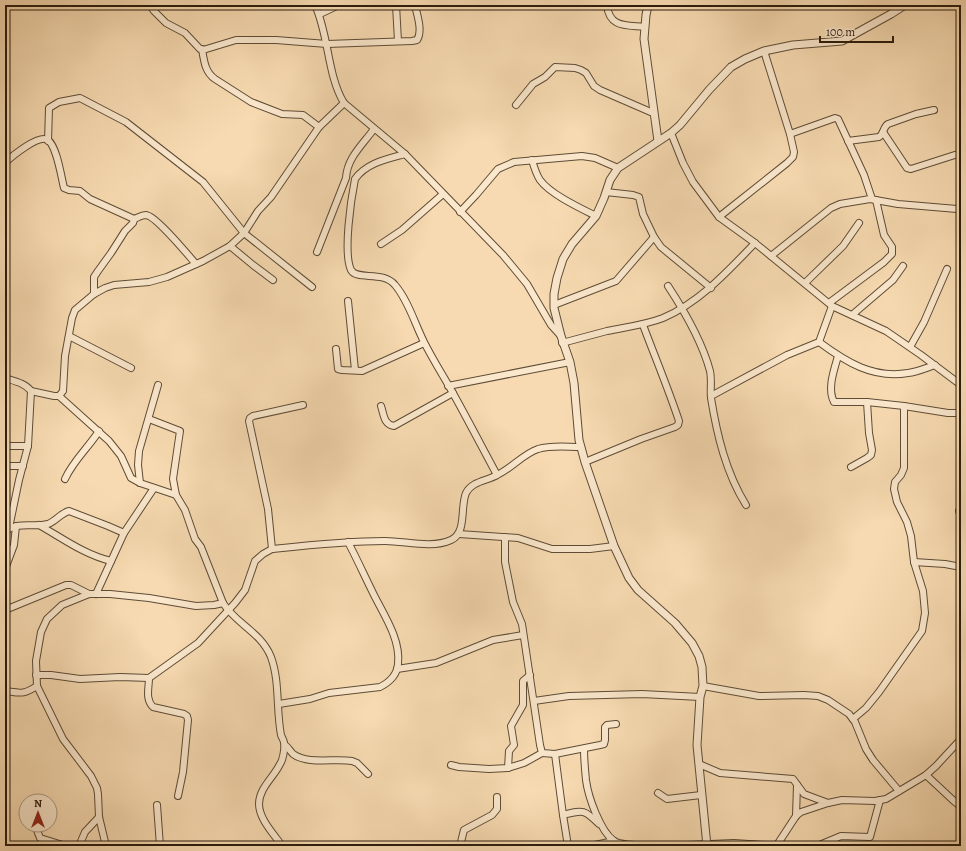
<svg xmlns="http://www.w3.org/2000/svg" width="966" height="851" viewBox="0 0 966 851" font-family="Alegreya,serif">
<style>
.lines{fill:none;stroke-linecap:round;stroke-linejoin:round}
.minor-casing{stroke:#5e4c36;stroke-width:8}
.tertiary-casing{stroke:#5e4c36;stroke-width:9}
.minor{stroke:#fae7cc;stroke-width:6}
.tertiary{stroke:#fae7cc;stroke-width:7}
</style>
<rect width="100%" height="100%" fill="#f7dab1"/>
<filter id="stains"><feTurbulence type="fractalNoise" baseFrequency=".005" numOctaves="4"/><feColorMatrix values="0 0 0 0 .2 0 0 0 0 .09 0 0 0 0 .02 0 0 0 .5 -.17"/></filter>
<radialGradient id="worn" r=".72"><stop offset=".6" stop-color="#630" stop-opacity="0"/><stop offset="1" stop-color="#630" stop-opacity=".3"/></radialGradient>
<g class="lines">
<defs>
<g id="minor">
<path d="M150 5 154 11 166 23 185 33 200 49 203 50 236 40H276L327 44 412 41 417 40C423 31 417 15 415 5"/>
<path d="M315 5C329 35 327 75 344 103L405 154 503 255 527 284 551 325 561 336"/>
<polyline points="396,5 398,41"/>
<path d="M607 5C609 28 627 25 644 27"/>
<polyline points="320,14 339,5"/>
<path d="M202 49C204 61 205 72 215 79L251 102 282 114 303 115 319 127"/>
<polyline points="516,105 533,84 545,77 555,67 575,68 581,70 586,73 594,86 600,90 653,113"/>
<polyline points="883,132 907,168 911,169 961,153"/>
<polyline points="671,133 683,163 693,182 719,217 755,243 832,306 886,331 921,355 961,385"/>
<polyline points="790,134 835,118 838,119 864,175 872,199"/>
<polyline points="48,141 49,108 59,102 80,98 126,122 203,182 244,233 312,287"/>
<path d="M848 141 879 137C884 134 883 127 888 124L916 114 934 110"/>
<path d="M405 154C387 159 366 163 355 179 351 199 343 253 351 270 357 281 383 270 395 285 408 300 415 324 424 342 433 360 444 377 454 395 469 422 483 449 497 475"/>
<path d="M532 160C534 167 536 174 540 180 550 194 580 208 596 216"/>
<path d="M5 163C12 156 39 134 48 140 57 147 61 176 64 188L69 190 80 191 90 199 134 219 133 223 125 231 111 253 98 271 94 277V294"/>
<polyline points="606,192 633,195 639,197 643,214 654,237 661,247 711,288"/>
<polyline points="460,212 476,195 498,169 514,162 582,156 595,158 618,168"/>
<polyline points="719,217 787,163 793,157 794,152 790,134 764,51"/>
<path d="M134 219C137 218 142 215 146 215 156 216 188 255 196 264"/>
<polyline points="381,244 402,230 443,194"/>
<polyline points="230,246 253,265 273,280"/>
<path d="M317 252 346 178C347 158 363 144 374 129"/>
<polyline points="771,256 831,208 840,204 870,199 898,204 957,209"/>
<polyline points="805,283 843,246 859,223"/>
<path d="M668 286C685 312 702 341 710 371 712 380 710 389 711 398 717 435 726 473 746 505"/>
<polyline points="348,301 355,370"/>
<polyline points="829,303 884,262 892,254 892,247 884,235 876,200"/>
<polyline points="554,305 616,281 654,237"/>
<polyline points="852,315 893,280 903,266"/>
<polyline points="69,336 131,368"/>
<path d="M819 342C846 362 873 379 908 373 917 372 926 368 935 365"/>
<path d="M562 343C577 339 592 335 607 331 626 327 645 325 663 318 700 302 728 271 755 243"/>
<polyline points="910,347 924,322 947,269"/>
<polyline points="336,349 338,369 342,370 362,371 424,343"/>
<path d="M838 356C834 370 827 389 834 402H867L904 406 948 413H961"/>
<path d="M5 378C14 381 25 383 31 391L28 446 19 480 9 528"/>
<polyline points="448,386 570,362"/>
<polyline points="31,391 54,396 59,396 63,391 65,356 72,318 75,310 94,294 105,288 114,285 149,282 167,277 203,261 230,246 244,233 258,211 271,197 319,127 344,103"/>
<path d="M59 396 109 441 121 456 131 478 140 483 176 495 185 510 195 539 201 547 223 603C236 624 261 632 271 657 280 682 276 709 281 735 282 738 284 740 284 743 285 748 283 760 280 764 274 777 259 788 259 804 259 819 274 834 282 846"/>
<polyline points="711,396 787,355 819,342 832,306"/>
<path d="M381 406C384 415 384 425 394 426L453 393"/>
<polyline points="149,419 180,431 173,479 176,495"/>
<polyline points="5,446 28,446"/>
<path d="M585 462 641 439 675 427 678 425 679 421C668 388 655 357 643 325"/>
<polyline points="5,466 23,466"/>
<polyline points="851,467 867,458 871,455 872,450 869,433 867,402"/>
<path d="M65 479C73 461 88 448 99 431"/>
<polyline points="140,483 138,465 139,451 158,385"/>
<polyline points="959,511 961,511"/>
<path d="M39 525C62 538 85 555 111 561"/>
<path d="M5 531C21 521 32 528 48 524 56 521 61 513 69 511L108 526 124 533"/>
<polyline points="459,534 518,538 552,549 590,549 614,546"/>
<polyline points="505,537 505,562 513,602 522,624 540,745 542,753 555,754 600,745 604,744 605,740 605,727 607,725 616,724"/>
<polyline points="272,549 268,509 249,421 250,418 253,416 303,405"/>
<polyline points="914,562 945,564 961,567"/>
<polyline points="5,569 14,545 16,526"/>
<polyline points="96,594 124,533 154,488"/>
<polyline points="5,610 66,585 71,585 89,594"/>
<polyline points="397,669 436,663 493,640 523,635"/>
<path d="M36 675H51L80 679 120 677 149 678 198 643 235 603 245 590 255 561 263 554 272 549C310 545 347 541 385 541 406 541 431 549 451 540 467 533 460 507 466 493 472 481 487 481 497 475 512 468 523 454 538 449 552 445 566 447 580 447"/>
<path d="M149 678C149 688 145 699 153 707L184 714 187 716 188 720 183 772 178 796"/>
<polyline points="703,686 759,696 804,695 818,696 828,700 849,714 855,722 866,749 873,760 899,791"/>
<path d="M5 691C21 693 23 695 37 686"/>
<polyline points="534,701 569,696 642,694 700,697"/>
<path d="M279 704 310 699 329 693 380 687C390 682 397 675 398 664 401 640 384 615 374 595 365 577 357 559 348 542"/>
<polyline points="853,719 866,708 879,692 922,631 925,613 923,591 914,562 911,536 907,522 897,502 894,489 895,482 901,475 904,468 904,406"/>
<path d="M285 745C288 747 290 751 293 754 308 765 335 758 352 761L357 763 368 774"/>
<path d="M584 749C584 759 585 770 586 780 588 796 600 831 614 841 624 847 650 845 662 846"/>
<polyline points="555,754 563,815 568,846"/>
<polyline points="699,764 720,773 793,779 804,794 828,803 842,800 875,801 886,799 926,775 936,766 961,739"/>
<polyline points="451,765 459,767 489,769 508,768 524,763 542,753"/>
<polyline points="508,768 509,751 514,745 511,726 523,705 523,681 530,675"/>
<polyline points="926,775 955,802 961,807"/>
<polyline points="658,793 667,799 701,795"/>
<polyline points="157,805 160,846"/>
<path d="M563 815C583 810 584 809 599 824"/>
<polyline points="796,816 797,785"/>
<polyline points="35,825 40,838 66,846"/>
<polyline points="777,845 796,816 801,812 828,803"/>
<polyline points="79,846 85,832 99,817"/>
<polyline points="106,846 99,817 98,794 97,788 91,776 63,739 37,686 36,661 41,632 47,619 62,605 89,594 110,594 149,598 196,606 214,605 223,603"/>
<polyline points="460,846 464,830 492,815 497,809 497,797"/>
<polyline points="590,846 614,841"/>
<polyline points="665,846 734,843 780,846"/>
<polyline points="817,846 841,836 870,837 880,800"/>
</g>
<g id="tertiary">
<polyline points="648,5 646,15 644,39 658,141"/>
<polyline points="707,846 697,745 700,697 703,686 702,667 699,656 692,643 675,623 638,590 629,578 614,546 585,462 579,440 574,383 570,362 561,336 554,308 554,294 557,278 563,259 572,244 596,216 604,198 610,180 618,168 671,133 680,125 709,90 731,67 745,59 764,51 793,45 842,41 891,14 905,5"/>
</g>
</defs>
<!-- minor casing -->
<use href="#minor" class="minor-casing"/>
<!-- tertiary casing -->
<use href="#tertiary" class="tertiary-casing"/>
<!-- minor -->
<use href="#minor" class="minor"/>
<!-- tertiary -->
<use href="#tertiary" class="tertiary"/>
</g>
<!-- margin -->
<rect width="966" height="851" fill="none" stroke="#f7dab1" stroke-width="20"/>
<rect x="6" y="6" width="954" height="839" fill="none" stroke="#2b1c0d" stroke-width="2"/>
<rect x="10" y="10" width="946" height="831" fill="none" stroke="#2b1c0d"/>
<!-- north arrow -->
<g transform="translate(38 813)"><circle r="19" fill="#fae7cc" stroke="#a79680"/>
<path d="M0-3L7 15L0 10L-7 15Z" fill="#8f2418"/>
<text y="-6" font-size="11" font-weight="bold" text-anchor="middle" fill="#2b1c0d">N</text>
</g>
<!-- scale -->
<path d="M820 36v6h73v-6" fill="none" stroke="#2b1c0d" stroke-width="2"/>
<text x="826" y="36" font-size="12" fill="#2b1c0d" stroke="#fae7cc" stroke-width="3" paint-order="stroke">100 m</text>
<rect width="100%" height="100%" filter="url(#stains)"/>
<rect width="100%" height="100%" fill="url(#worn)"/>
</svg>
